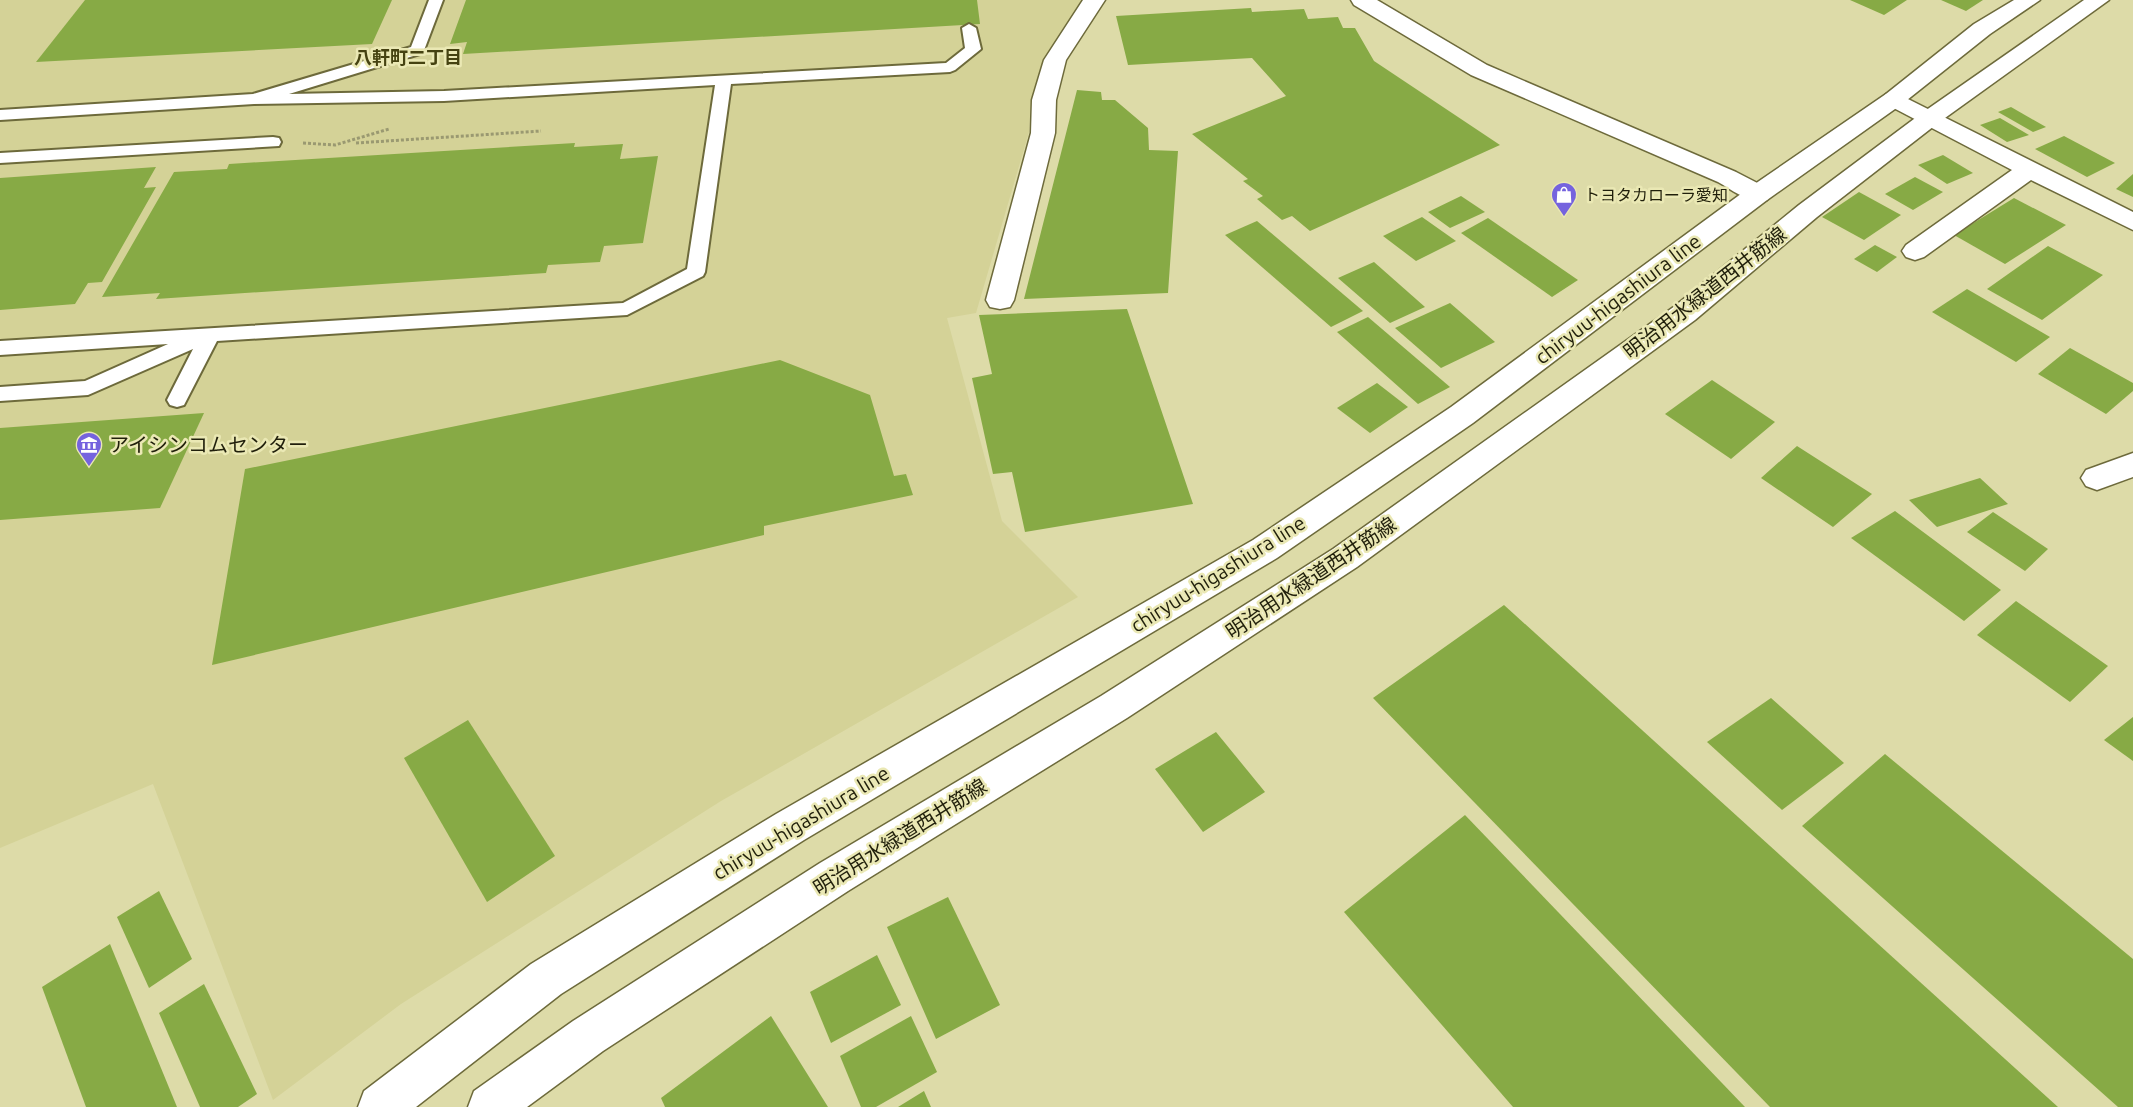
<svg xmlns="http://www.w3.org/2000/svg" width="2133" height="1107" viewBox="0 0 2133 1107" font-family="Ubuntu,'Noto Sans JP',sans-serif">
<style>
.built{fill:#d4d297}
.building{fill:#87aa45}
.lines{fill:none;stroke-linecap:round;stroke-linejoin:round}
.service-casing{stroke:#6d6a3b;stroke-width:4}
.pedestrian-casing{stroke:#6d6a3b;stroke-width:3}
.minor-casing{stroke:#6d6a3b;stroke-width:3}
.primary-casing{stroke:#6d6a3b;stroke-width:3}
.path{stroke:#9a9971;stroke-width:3;stroke-dasharray:3 2;stroke-linecap:butt}
.service{fill:#fff;fill-rule:evenodd}
.pedestrian{fill:#fff;fill-rule:evenodd}
.minor{fill:#fff;fill-rule:evenodd}
.primary{fill:#fff;fill-rule:evenodd}
.labels{text-anchor:middle;stroke-width:5;stroke-linejoin:round;paint-order:stroke}
.far-poi-label{font-size:16px;fill:#201f0b;stroke:#eae8b4;text-anchor:start}
.far-neighbourhood-label{font-size:18px;font-weight:bold;fill:#454211;stroke:#eae8b4}
.street-label{font-size:20px;fill:#201f0b;stroke:#eae8b4}
.poi-label{font-size:20px;fill:#201f0b;stroke:#eae8b4;text-anchor:start}
</style>
<rect width="100%" height="100%" fill="#dddba8"/>
<!-- built -->
<polygon class="built" points="0,0 1083,0 1044,61 1031,99 1029,132 976,313 947,318 1002,521 1078,597 721,801 401,1004 273,1100 153,784 0,848"/>
<!-- building -->
<g class="building">
<polygon points="85,0 392,0 372,44 36,62"/>
<polygon points="466,0 977,0 980,24 463,54 467,42 450,44"/>
<polygon points="1850,0 1907,0 1884,15"/>
<polygon points="1941,0 1983,0 1966,11"/>
<polygon points="1251,8 1252,12 1304,9 1308,19 1338,17 1343,28 1355,28 1374,61 1500,145 1310,231 1292,216 1282,220 1257,199 1263,196 1243,181 1248,179 1192,134 1286,96 1252,58 1128,65 1116,16"/>
<polygon points="1077,90 1101,92 1102,100 1115,100 1148,128 1149,150 1178,151 1168,293 1024,299"/>
<polygon points="2011,107 2046,127 2033,132 1998,112"/>
<polygon points="2000,118 2029,135 2007,142 1980,125"/>
<polygon points="2064,136 2115,163 2087,177 2035,149"/>
<polygon points="575,143 574,147 623,144 620,159 658,156 643,243 604,246 600,262 548,265 546,273 156,299 160,293 102,297 174,172 227,169 229,164"/>
<polygon points="1943,155 1973,173 1947,184 1918,165"/>
<polygon points="156,167 144,188 156,187 102,282 88,283 75,304 0,310 0,178"/>
<polygon points="2133,174 2133,197 2116,189"/>
<polygon points="1915,177 1943,192 1913,210 1885,194"/>
<polygon points="1859,192 1901,215 1864,240 1822,217"/>
<polygon points="1461,196 1485,212 1450,228 1428,212"/>
<polygon points="2014,198 2066,225 2005,264 1954,235"/>
<polygon points="1422,217 1456,241 1416,261 1383,236"/>
<polygon points="1488,218 1578,280 1552,297 1461,233"/>
<polygon points="1257,221 1363,311 1331,327 1225,235"/>
<polygon points="1875,245 1897,257 1877,272 1854,259"/>
<polygon points="2048,246 2103,275 2042,320 1987,289"/>
<polygon points="1374,262 1425,307 1390,323 1338,278"/>
<polygon points="1967,289 2050,337 2016,362 1932,312"/>
<polygon points="1450,303 1495,342 1441,368 1395,328"/>
<polygon points="1127,309 1193,504 1025,532 1012,472 993,474 972,378 992,374 979,315"/>
<polygon points="1368,317 1450,387 1418,404 1337,332"/>
<polygon points="2070,348 2133,383 2133,391 2106,414 2038,374"/>
<polygon points="780,360 870,395 894,476 906,474 913,495 764,526 764,535 212,665 245,469"/>
<polygon points="1712,380 1775,422 1731,459 1665,414"/>
<polygon points="1377,383 1408,407 1370,433 1337,408"/>
<polygon points="204,413 160,508 0,520 0,428"/>
<polygon points="1797,446 1872,494 1833,527 1761,478"/>
<polygon points="1980,478 2008,504 1937,527 1909,500"/>
<polygon points="1895,511 2001,590 1964,621 1851,538"/>
<polygon points="1993,512 2048,549 2025,571 1967,532"/>
<polygon points="2016,601 2108,666 2070,702 1977,635"/>
<polygon points="1504,605 2058,1107 1770,1107 1373,698"/>
<polygon points="1771,698 1844,763 1782,810 1707,742"/>
<polygon points="2133,717 2133,761 2104,740"/>
<polygon points="468,720 555,856 487,902 404,758"/>
<polygon points="1216,732 1265,792 1203,832 1155,769"/>
<polygon points="1885,754 2133,959 2133,1107 2118,1107 1802,826"/>
<polygon points="1465,815 1745,1107 1513,1107 1344,912"/>
<polygon points="159,891 192,959 149,988 117,917"/>
<polygon points="948,897 1000,1005 936,1039 887,927"/>
<polygon points="110,944 177,1107 86,1107 42,987"/>
<polygon points="877,955 901,1005 831,1043 810,992"/>
<polygon points="204,984 257,1094 238,1107 200,1107 159,1013"/>
<polygon points="771,1016 828,1107 665,1107 661,1098"/>
<polygon points="911,1016 937,1072 876,1107 861,1107 840,1056"/>
<polygon points="924,1091 931,1107 898,1107"/>
</g>
<g class="lines">
<defs>
<g id="service">
<polygon points="429,0 443,0 423,53 289,94 444,91 946,63 965,48 962,28 969,24 976,28 981,49 955,70 950,72 731,84 705,272 703,276 627,315 217,341 184,405 177,407 170,405 167,400 193,349 88,395 0,401 0,387 85,381 168,344 0,355 0,341 623,303 687,269 715,85 444,101 254,104 0,120 0,110 253,94 411,47"/>
<polygon points="273,137 279,138 281,142 279,146 0,163 0,153"/>
</g>
<polygon id="pedestrian" points="2084,0 2109,0 1938,123 1817,217 1695,320 1357,567 1127,718 848,891 603,1051 527,1107 468,1107 474,1091 573,1021 820,863 1101,696 1333,549 1675,306 1799,205 1922,113"/>
<g id="minor">
<polygon points="1083,0 1105,0 1066,60 1056,100 1055,133 1014,300 1010,307 1000,309 990,307 986,300 1031,133 1032,100 1044,60"/>
<path d="M1351 0H1377L1487 65 1736 172 1767 188 1771 194 1767 200C1749 204 1734 191 1718 182L1471 75 1354 5Z"/>
<polygon points="1894,92 2133,212 2133,230 2031,180 1924,257 1915,260 1906,257 1902,251 1906,245 2012,170 1886,104 1882,99 1886,94"/>
<polygon points="2133,453 2133,477 2097,490 2086,486 2081,478 2086,470"/>
</g>
<polygon id="primary" points="2014,0 2040,0 1990,34 1902,104 1767,200 1473,423 1277,558 804,840 561,994 416,1107 358,1107 364,1091 531,964 776,814 1253,540 1451,407 1749,188 1886,94 1974,24"/>
</defs>
<!-- service casing -->
<use href="#service" class="service-casing"/>
<!-- pedestrian casing -->
<use href="#pedestrian" class="pedestrian-casing"/>
<!-- minor casing -->
<use href="#minor" class="minor-casing"/>
<!-- primary casing -->
<use href="#primary" class="primary-casing"/>
<!-- path -->
<g class="path">
<polyline points="303,143 335,145 389,129"/>
<polyline points="356,143 541,131"/>
</g>
<!-- service -->
<use href="#service" class="service"/>
<!-- pedestrian -->
<use href="#pedestrian" class="pedestrian"/>
<!-- minor -->
<use href="#minor" class="minor"/>
<!-- primary -->
<use href="#primary" class="primary"/>
</g>
<!-- icons -->
<defs>
<symbol id="shop-pin" viewBox="-11 -11 22 30"><path d="M0 17L-7.5 6A9.5 9.5 0 1 1 7.5 6Z" fill="#7563de" stroke="#eae8b4"/><path d="M-5-2.5h2.3a2.7 3.5 0 0 1 5.4 0H5L5.5 6h-11ZM-1.5-2.5h3a1.5 2.3 0 0 0-3 0Z" fill="#fff"/></symbol>
<symbol id="museum-pin" viewBox="-11 -11 22 30"><path d="M0 17L-7.5 6A9.5 9.5 0 1 1 7.5 6Z" fill="#7563de" stroke="#eae8b4"/><path d="M0-6L6-3V-2H-6V-3ZM-5-1h2V3h-2ZM-1-1h2V3h-2ZM3-1h2V3H3ZM-6 4H6V6H-6Z" fill="#fff"/></symbol>
</defs>
<g fill-rule="evenodd">
<use href="#shop-pin" x="1549" y="180" width="30" height="40"/>
<use href="#museum-pin" x="74" y="430" width="30" height="40"/>
</g>
<g class="labels">
<!-- far-poi labels -->
<g class="far-poi-label">
<text x="1584" y="201">トヨタカローラ愛知</text>
</g>
<!-- far-neighbourhood labels -->
<g class="far-neighbourhood-label">
<text x="408" y="64">八軒町二丁目</text>
</g>
<!-- street labels -->
<g class="street-label">
<text transform="translate(1705 293) rotate(-38)" y="7">明治用水緑道西井筋線</text>
<text transform="translate(1618 299) rotate(-37)" y="7">chiryuu-higashiura line</text>
<text transform="translate(1218 574) rotate(-32)" y="7">chiryuu-higashiura line</text>
<text transform="translate(1311 578) rotate(-34)" y="7">明治用水緑道西井筋線</text>
<text transform="translate(801 823) rotate(-31)" y="7">chiryuu-higashiura line</text>
<text transform="translate(900 837) rotate(-32)" y="7">明治用水緑道西井筋線</text>
</g>
<!-- poi labels -->
<g class="poi-label">
<text x="109" y="452">アイシンコムセンター</text>
</g>
</g>
</svg>
